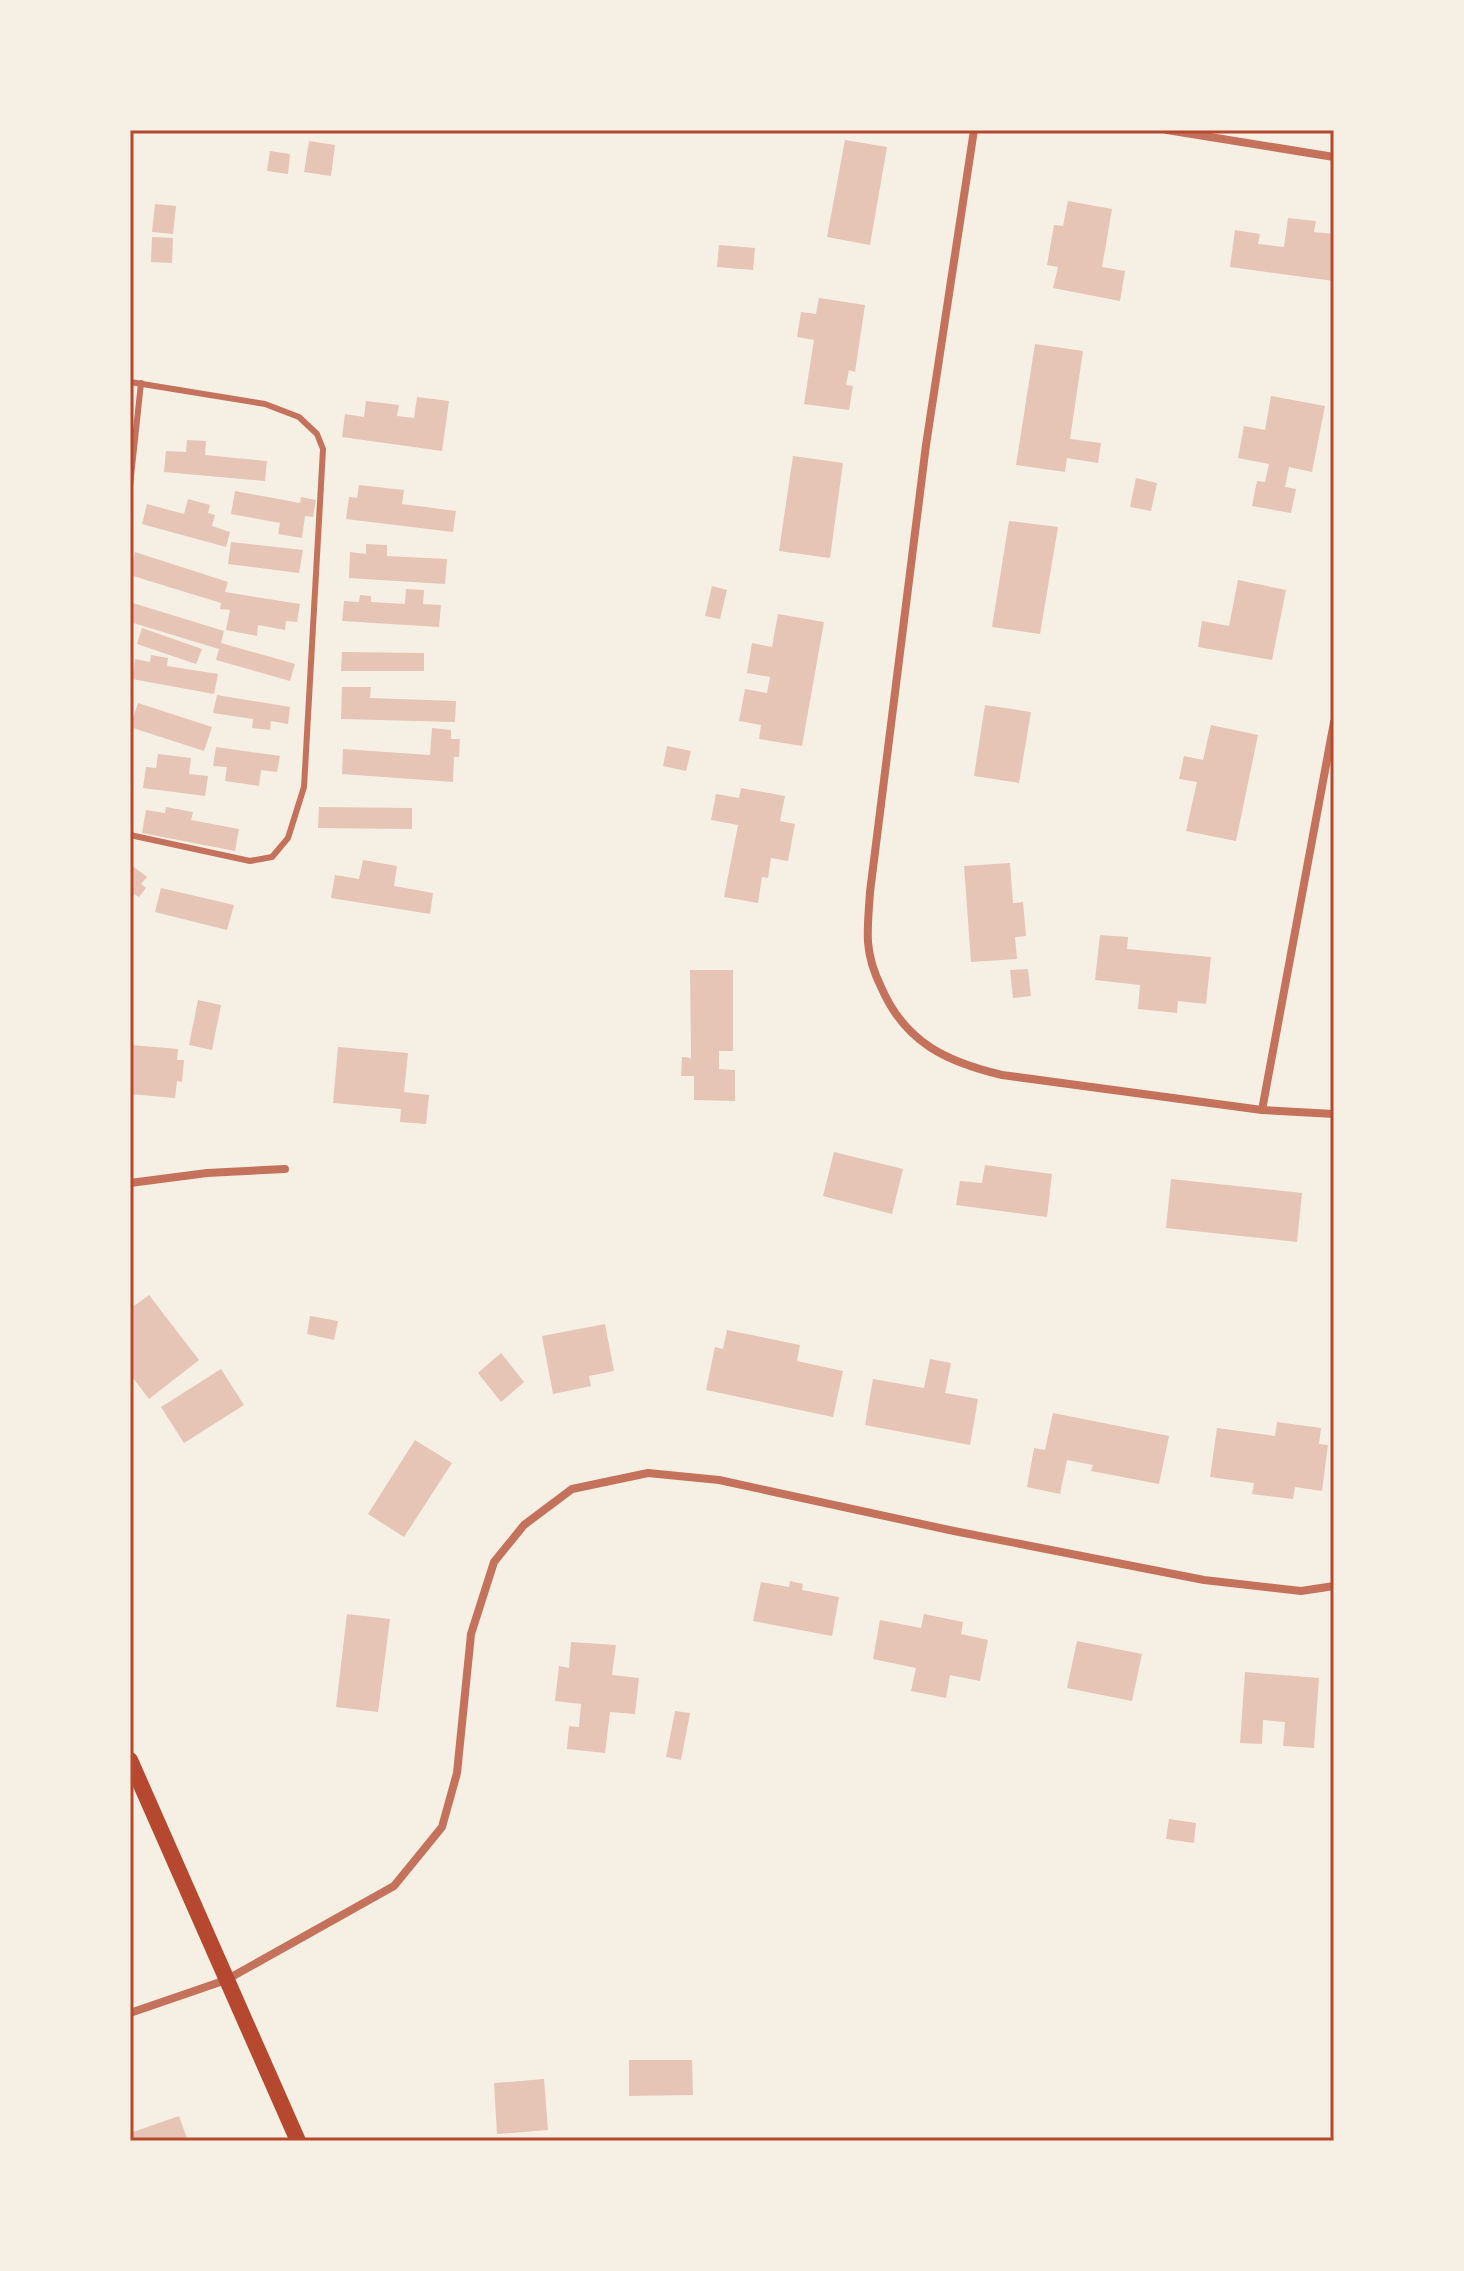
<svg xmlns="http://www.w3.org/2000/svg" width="1464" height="2271" viewBox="0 0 1464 2271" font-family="Manrope,sans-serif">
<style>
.building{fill:#e6c5b7}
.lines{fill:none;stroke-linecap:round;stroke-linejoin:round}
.service{stroke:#c5725c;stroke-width:6}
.minor{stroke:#c5725c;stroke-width:8}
.secondary{stroke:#b5482f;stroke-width:16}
.neatline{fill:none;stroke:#b5482f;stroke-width:3}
</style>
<rect width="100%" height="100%" fill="#f6efe4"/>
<!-- building -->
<g class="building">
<polygon points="845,140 887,147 870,245 827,237"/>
<polygon points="309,141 335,145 331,176 304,172"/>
<polygon points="270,151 290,154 288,174 267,171"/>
<polygon points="1068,201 1112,209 1102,267 1125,271 1120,301 1053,288 1058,267 1047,265 1054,225 1063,226"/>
<polygon points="155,204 176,206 173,234 152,232"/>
<polygon points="1288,218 1316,221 1314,232 1334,234 1334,281 1230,267 1235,230 1260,234 1258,244 1284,247"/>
<polygon points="152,237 173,238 172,263 151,262"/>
<polygon points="719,245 755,248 753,270 717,267"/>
<polygon points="819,298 865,305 855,372 849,370 846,385 853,386 849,410 804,404 814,340 797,337 801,312 816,314"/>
<polygon points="1035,344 1083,351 1070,439 1101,443 1098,463 1067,458 1065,472 1016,465"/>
<polygon points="1271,396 1325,406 1312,472 1289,467 1285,487 1296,489 1291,513 1252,506 1257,481 1265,482 1269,464 1238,458 1244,426 1265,430"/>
<polygon points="417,397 449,401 442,451 342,437 345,414 364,417 366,401 399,405 397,416 414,418"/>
<polygon points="187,440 206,441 205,455 267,461 265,481 164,472 166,451 186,452"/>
<polygon points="793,456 843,463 830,558 779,551"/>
<polygon points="1136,478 1157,483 1151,511 1130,507"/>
<polygon points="359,485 404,490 402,504 456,511 453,532 346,519 349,497 357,498"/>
<polygon points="235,491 300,503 301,497 316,500 313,517 305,516 302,538 278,534 280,523 231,514"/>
<polygon points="188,499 210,505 208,513 215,515 212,526 230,532 226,547 142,524 147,504 184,514"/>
<polygon points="1009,521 1058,527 1040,634 992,627"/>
<polygon points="231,542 303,550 299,573 228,564"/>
<polygon points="366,544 387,545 387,556 447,559 445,584 349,578 350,552 366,554"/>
<polygon points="135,552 228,582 225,592 300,604 297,622 286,621 285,630 258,625 257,636 226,630 230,610 220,609 221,603 130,575"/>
<polygon points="1238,580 1286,590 1272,660 1198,647 1202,621 1229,626"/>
<polygon points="712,586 727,590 720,619 705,616"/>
<polygon points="406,589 424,590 423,604 441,605 439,627 342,621 344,601 359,602 360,595 371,596 371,602 405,604"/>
<polygon points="133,603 224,631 221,643 295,664 290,681 216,660 219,649 130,622"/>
<polygon points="778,614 824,622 802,746 759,739 761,725 739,721 745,689 767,693 770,677 747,673 752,643 772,647"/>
<polygon points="142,628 202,649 196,664 137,644"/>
<polygon points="342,652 424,653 424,671 341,671"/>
<polygon points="151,655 168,658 167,666 218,674 214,694 132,679 135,659 150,662"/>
<polygon points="342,687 371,687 370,698 456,701 455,722 341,719"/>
<polygon points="217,695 290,707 288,724 271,721 270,730 252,728 253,719 213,713"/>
<polygon points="138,703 212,727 204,751 130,727"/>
<polygon points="985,705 1031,712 1019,783 974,776"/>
<polygon points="1211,725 1258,735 1236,841 1186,831 1197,782 1179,779 1184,756 1203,760"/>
<polygon points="432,728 451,730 451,739 460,739 459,757 454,757 453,782 342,774 343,749 430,755"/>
<polygon points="667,746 691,751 686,771 663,766"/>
<polygon points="216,747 280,756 277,772 261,770 259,786 225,781 227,767 213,766"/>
<polygon points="158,754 191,758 189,774 208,776 205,796 143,788 146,767 156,768"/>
<polygon points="741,788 785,796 780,821 795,824 788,861 771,858 768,878 762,877 758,903 724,897 738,825 711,820 716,794 739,798"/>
<polygon points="166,807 193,812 191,820 239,829 235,851 142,833 146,810 165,813"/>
<polygon points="319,807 412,808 412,829 318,828"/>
<polygon points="363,860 397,866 394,886 433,893 430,914 331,898 335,875 359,879"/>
<polygon points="1010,863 1013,903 1023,902 1026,936 1015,937 1017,959 971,962 964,866"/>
<polygon points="130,864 147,877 141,884 146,888 139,897 134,894 130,899"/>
<polygon points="161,888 234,905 227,930 155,912"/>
<polygon points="1100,935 1128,937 1127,949 1211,957 1206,1004 1178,1001 1177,1013 1138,1009 1140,985 1095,980"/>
<polygon points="1028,969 1031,996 1013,998 1010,970"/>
<polygon points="690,970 733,970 733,1051 719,1051 719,1069 735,1070 735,1101 694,1100 694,1076 681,1076 682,1057 691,1058"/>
<polygon points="198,1000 221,1005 212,1050 189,1045"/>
<polygon points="131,1045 178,1049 177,1060 184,1060 182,1082 177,1081 175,1098 130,1094"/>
<polygon points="338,1047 408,1053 404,1092 429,1095 426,1124 400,1122 401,1109 333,1103"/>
<polygon points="834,1152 903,1169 892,1214 823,1196"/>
<polygon points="985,1165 1052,1174 1047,1217 956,1205 960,1181 982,1183"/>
<polygon points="1171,1179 1302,1193 1297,1242 1166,1228"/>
<polygon points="149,1295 199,1360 149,1399 130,1374 130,1309"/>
<polygon points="310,1316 338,1321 334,1340 307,1334"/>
<polygon points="605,1324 614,1371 589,1376 591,1386 553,1394 542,1336"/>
<polygon points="727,1330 800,1345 797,1361 843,1371 833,1417 706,1390 715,1347 723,1349"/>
<polygon points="501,1353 524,1382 501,1402 478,1373"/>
<polygon points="930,1359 951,1363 945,1393 978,1399 970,1445 865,1425 873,1379 924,1388"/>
<polygon points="221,1369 244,1405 184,1443 161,1407"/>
<polygon points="1053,1413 1169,1436 1159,1484 1091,1471 1093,1465 1067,1460 1060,1494 1027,1487 1034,1448 1045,1450"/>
<polygon points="1277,1422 1321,1428 1319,1444 1328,1445 1322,1491 1295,1487 1293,1499 1252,1494 1254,1483 1210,1477 1217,1428 1275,1436"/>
<polygon points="415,1440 452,1463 404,1537 368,1514"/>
<polygon points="790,1581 803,1584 802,1590 839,1597 832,1636 753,1621 761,1582 789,1587"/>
<polygon points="347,1614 390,1619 378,1712 336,1707"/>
<polygon points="924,1614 963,1622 961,1634 988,1640 980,1681 950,1675 946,1698 911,1691 916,1668 873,1659 880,1620 921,1628"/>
<polygon points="1077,1641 1142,1654 1132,1701 1067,1688"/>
<polygon points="571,1642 616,1645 612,1675 639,1678 635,1714 610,1712 605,1753 567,1749 569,1726 579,1727 581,1704 555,1701 559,1666 569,1668"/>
<polygon points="1245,1672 1319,1678 1314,1748 1283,1746 1285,1722 1263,1720 1262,1744 1240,1743"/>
<polygon points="675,1711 690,1713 681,1760 666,1757"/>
<polygon points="1169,1819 1196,1823 1194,1843 1166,1839"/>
<polygon points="629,2060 692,2060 693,2095 629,2096"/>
<polygon points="544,2079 548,2130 497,2134 494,2083"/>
<polygon points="179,2116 188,2141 130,2141 130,2133"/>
</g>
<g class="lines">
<!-- service -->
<g class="service">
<polyline points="130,382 265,404 299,417 317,434 323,449 304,787 288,838 272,857 250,861 130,835"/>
<polyline points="130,486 141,383"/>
</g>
<!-- minor -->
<g class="minor">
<path d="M974 130 926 445 870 892C869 909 867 926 868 942 869 958 875 975 882 989 906 1043 947 1062 1002 1075L1262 1110 1334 1114"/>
<polyline points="1167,130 1334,157"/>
<polyline points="1262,1110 1334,722"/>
<polyline points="130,1183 207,1173 285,1169"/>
<polyline points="130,2013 226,1980 394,1886 442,1827 457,1773 471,1634 494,1562 524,1525 572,1489 648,1473 719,1480 954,1531 1204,1580 1301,1591 1334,1586"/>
</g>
<!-- secondary -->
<polyline class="secondary" points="130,1760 298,2141"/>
</g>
<!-- border -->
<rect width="1464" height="2271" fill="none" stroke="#f6efe4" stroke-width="264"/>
<rect x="132" y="132" width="1200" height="2007" class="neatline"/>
</svg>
